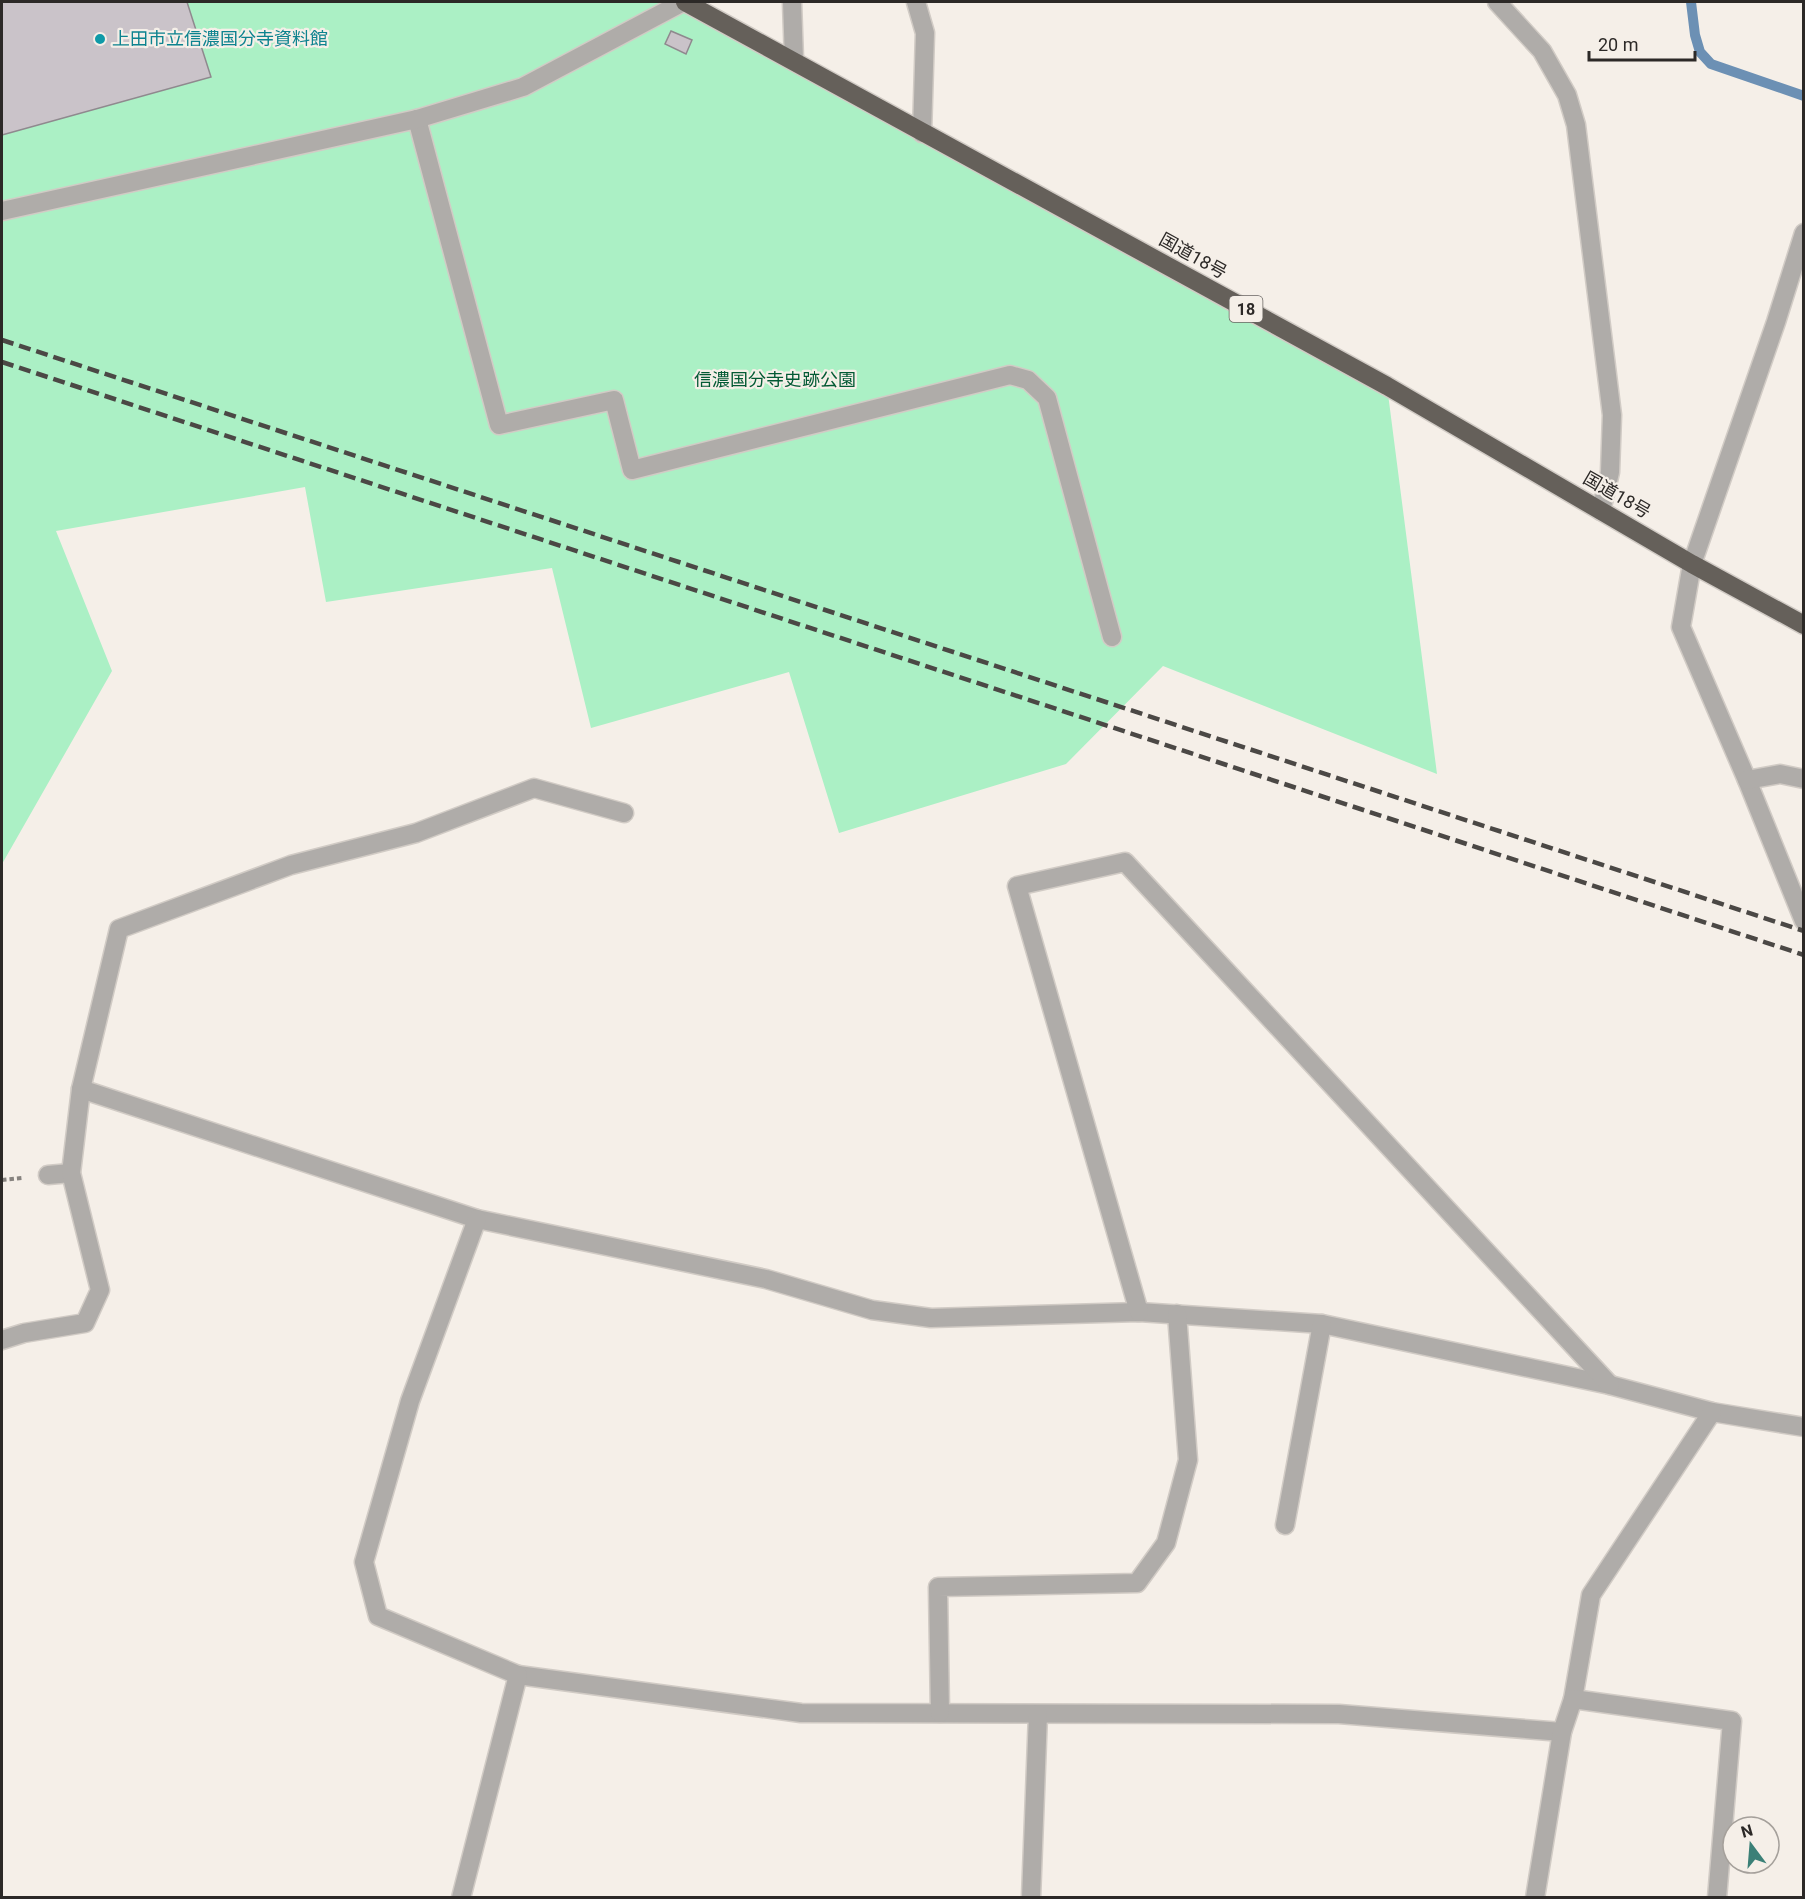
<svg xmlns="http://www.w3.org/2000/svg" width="1805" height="1899" viewBox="0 0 1805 1899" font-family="Roboto,'Noto Sans JP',sans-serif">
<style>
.green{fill:#abf0c5}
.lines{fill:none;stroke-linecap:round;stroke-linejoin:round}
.stream{stroke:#6c90b4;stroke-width:10}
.building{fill:#cac3c9;stroke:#8f898e;stroke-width:1.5}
.minor-casing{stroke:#d1cbc5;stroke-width:21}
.highway-casing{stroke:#d1cbc5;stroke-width:21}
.path{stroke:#87837f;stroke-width:4;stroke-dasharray:4.5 3;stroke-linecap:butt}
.minor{stroke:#afaca9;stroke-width:18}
.highway{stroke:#65605a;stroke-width:18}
.rail{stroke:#4b4845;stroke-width:4.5;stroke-dasharray:12 6;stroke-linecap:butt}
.culture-dot{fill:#0f9aa8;stroke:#f5efe8;stroke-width:2}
.labels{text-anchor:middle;stroke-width:4.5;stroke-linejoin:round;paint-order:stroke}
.shield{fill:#f5efe8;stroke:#686461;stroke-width:1.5}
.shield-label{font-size:16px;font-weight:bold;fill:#2c2927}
.culture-label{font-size:18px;fill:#0d838f;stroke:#f5efe8;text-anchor:start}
.street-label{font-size:18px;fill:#2c2927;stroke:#f5efe8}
.park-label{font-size:18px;fill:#035a34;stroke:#f5efe8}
</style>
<rect width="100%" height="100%" fill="#f5efe8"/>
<!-- green -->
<polygon class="green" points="2,2 691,2 1387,386 1437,774 1163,666 1066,764 839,833 789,672 591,728 552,568 326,602 305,487 56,531 112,671 2,864"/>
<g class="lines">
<!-- stream -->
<polyline class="stream" points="1691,2 1695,35 1700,52 1711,64 1804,96"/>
</g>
<!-- building -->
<g class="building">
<polygon points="2,2 187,2 211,77 2,135"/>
<polygon points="671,31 692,40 686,54 665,44"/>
</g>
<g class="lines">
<defs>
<g id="minor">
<polyline points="792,2 794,60"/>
<polyline points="916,2 925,33 922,133"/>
<polyline points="1497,2 1542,51 1567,95 1576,125 1612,415 1610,472 1601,511"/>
<polyline points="417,119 499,425 614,400 632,470 1010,375 1028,380 1047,398 1112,637"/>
<polyline points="2,211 417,119 523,87 683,2"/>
<polyline points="1804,233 1776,322 1692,564 1681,627 1747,780 1804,921"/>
<polyline points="1747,780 1780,774 1804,779"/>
<polyline points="81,1089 477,1219 766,1279 872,1310 931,1318 1139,1312 1322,1324 1610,1385 1712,1412 1804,1427"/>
<polyline points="48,1175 71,1173"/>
<polyline points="1139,1312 1017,886 1125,862 1610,1385"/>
<polyline points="2,1340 24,1333 85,1323 100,1290 71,1173 81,1089 119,929 291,865 416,833 534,788 624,813"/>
<polyline points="1285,1525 1322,1324"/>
<polyline points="518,1675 801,1713 1339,1714 1562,1732"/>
<polyline points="1573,1699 1591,1595 1712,1412"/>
<polyline points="940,1713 938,1587 1137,1583 1166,1543 1188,1460 1177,1314"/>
<polyline points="461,1898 518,1675 378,1616 364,1562 410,1401 477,1219"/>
<polyline points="1031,1898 1038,1714"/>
<polyline points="1535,1898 1562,1732 1573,1699 1732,1721 1717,1898"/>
</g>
<polyline id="highway" points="685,2 1387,386 1692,564 1804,625"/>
</defs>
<!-- minor casing -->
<use href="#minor" class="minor-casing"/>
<!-- highway casing -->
<use href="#highway" class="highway-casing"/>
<!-- path -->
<polyline class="path" points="2,1180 22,1178"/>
<!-- minor -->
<use href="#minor" class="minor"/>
<!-- highway -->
<use href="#highway" class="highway"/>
<!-- rail -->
<g class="rail">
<polyline points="2,340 1804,931"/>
<polyline points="2,362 1804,955"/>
</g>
</g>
<!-- markers -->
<circle class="culture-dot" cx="100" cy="39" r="6"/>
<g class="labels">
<!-- shield labels -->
<rect class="shield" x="1229.5" y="296" width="33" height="26" rx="4.5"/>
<g class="shield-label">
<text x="1246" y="315">18</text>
</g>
<!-- culture labels -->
<g class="culture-label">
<text x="112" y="45">上田市立信濃国分寺資料館</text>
</g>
<!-- street labels -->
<g class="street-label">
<text transform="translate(1193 256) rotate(29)" y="6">国道18号</text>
<text transform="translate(1617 495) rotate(30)" y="6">国道18号</text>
</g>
<!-- park labels -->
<g class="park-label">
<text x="775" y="386">信濃国分寺史跡公園</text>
</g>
</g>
<!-- border -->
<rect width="1805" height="1899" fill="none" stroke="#2c2927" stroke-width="6"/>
<!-- north arrow -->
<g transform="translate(1751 1845) rotate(344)"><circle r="28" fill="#f5efe8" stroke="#a5a09b" stroke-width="1.5"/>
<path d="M0-4.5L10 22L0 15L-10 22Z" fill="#3b8077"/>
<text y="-9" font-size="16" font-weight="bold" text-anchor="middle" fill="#2c2927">N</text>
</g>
<!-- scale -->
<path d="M1589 51v9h106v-9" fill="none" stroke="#2c2927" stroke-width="3"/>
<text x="1598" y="51" font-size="18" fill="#2c2927" stroke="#f5efe8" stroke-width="4.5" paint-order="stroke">20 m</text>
</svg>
